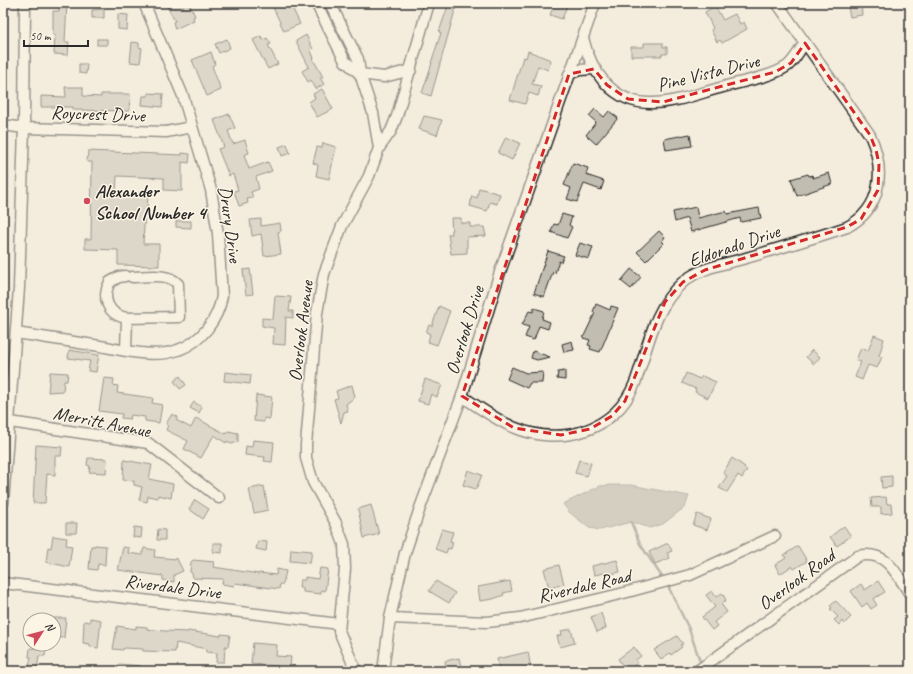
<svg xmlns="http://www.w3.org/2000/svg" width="913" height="674" viewBox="0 0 913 674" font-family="Caveat,sans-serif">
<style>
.green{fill:#d6d1c4;stroke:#807e78}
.water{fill:#afaaa0;stroke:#7a7771}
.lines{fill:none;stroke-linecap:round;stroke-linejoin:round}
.stream{stroke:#7a7771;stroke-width:2.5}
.building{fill:#c2bdb1;stroke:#2b2b2b}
.minor-casing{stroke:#2b2b2b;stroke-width:13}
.minor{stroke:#fcf5e5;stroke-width:10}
.marked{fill:none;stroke:#d62828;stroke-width:3;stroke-dasharray:8 5;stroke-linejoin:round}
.poi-dot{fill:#d1495b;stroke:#fcf5e5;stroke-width:1.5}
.labels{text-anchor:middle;stroke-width:3;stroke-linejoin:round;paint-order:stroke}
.street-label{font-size:19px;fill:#2b2b2b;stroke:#fcf5e5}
.poi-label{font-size:19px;font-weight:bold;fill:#2b2b2b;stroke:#fcf5e5;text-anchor:start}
</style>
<rect width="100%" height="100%" fill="#f4edde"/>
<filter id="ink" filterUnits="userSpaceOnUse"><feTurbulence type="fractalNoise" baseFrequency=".025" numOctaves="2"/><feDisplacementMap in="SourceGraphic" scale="8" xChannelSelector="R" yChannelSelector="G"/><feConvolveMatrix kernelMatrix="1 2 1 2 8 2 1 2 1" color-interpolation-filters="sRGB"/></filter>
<g filter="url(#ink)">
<!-- green -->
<polygon class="green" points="320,3 328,3 356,58 349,61"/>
<!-- water -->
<polygon class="water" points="612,485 631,485 689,496 685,507 663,524 650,528 631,522 600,530 589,528 569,512 563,504 600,486"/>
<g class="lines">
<!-- stream -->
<g class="stream">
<polyline points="631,522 640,544 664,580"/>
<polyline points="667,584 689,629 701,664"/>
</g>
</g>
<!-- building -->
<g class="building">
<polygon points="59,3 67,3 65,42 69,42 68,55 54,54 55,35 53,35 53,11 59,11"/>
<polygon points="165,3 189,3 195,16 193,17 194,20 175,29 173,22 175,21"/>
<polygon points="271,3 290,3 300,24 284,31"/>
<polygon points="449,3 457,3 431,96 422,93 432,63 431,63 441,33 439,32"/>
<polygon points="555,3 568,3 562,19 550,15"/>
<polygon points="847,3 861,3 862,15 850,17"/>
<polygon points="715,6 723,20 735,14 740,24 744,22 747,29 722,43 720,40 717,42 711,30 713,28 705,12"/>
<polygon points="104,9 104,18 92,18 92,10"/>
<polygon points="118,14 128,15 127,30 118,29"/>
<polygon points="306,35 313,49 311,51 314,58 313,59 323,77 320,78 324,84 316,89 311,80 308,82 302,71 309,67 296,41"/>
<polygon points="261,36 263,40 267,38 271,44 268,45 278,64 268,69 253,40"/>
<rect x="97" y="39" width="10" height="6"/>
<polygon points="227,39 230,48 219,53 215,44"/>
<polygon points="132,42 139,43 139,47 142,48 140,63 130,62"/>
<polygon points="644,43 663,43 663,47 667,47 667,54 662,54 662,56 631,56 631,47 644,47"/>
<polygon points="528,51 551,60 548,70 538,66 532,84 541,86 538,96 529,93 525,104 510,100 523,57 526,58"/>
<polygon points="211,52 215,64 212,66 221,90 207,96 192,60"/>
<polygon points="79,64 87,64 86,74 79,73"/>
<polygon points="65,87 83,87 83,96 101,97 101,94 130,94 129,111 73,110 73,107 41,107 41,96 66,97"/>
<polygon points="322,89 333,109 317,117 309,102 315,98 313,94"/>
<polygon points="148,93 163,94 162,107 142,105 143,96 148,96"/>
<polygon points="595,109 604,117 609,111 618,118 596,144 586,135 596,122 589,116"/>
<polygon points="229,114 235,128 228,131 233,144 245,140 249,153 244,155 249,169 268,162 272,171 256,177 259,189 251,192 253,198 247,199 248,203 239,206 234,191 238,190 233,174 229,176 218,149 224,147 214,120"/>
<polygon points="424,116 442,120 437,135 419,129"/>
<polygon points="690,134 692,146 666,150 664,139"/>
<polygon points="506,137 520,143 512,160 498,153"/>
<polygon points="323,143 336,147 329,179 316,176 318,165 313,163 317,147 322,148"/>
<polygon points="287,144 290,153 282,156 279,147"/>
<polygon points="88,151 182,155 182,153 190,154 189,163 182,162 182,191 164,190 164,178 117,176 116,192 144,193 143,195 148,195 147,210 145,210 143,244 159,244 159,266 118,265 118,250 85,249 85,239 91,239 92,162 87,162"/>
<polygon points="573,163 588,168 586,175 604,181 601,190 584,184 577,202 567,199 571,188 564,185"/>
<polygon points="829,173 832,184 797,196 791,179 808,174 809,176 812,175 813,178"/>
<polygon points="479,188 500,194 497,204 490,202 487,211 470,206 472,196 477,198"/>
<polygon points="696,207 698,218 726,211 727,214 759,208 761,218 741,222 740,218 691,232 687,218 675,222 673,212"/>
<polygon points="562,214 572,217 569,225 572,227 567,238 551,232 554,224 558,225"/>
<polygon points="451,218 461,218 461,223 470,223 470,227 484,227 486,236 467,237 467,253 451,254 448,234 452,234"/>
<polygon points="261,219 261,226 280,223 281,231 278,232 281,254 264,256 261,234 252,236 250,220"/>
<polygon points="176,221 191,221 191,228 176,227"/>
<polygon points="659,231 665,237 662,241 664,243 646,261 637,252"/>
<polygon points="580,243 593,247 589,259 575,255"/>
<polygon points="548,251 564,256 561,262 559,261 555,273 553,272 544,297 534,293"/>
<polygon points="250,269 253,294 246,295 243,270"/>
<polygon points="631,269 641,277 631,289 621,281"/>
<polygon points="275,296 291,297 289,311 293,311 293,318 286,317 285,345 273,344 274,328 262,326 262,318 273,319"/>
<polygon points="596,304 610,310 611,306 618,308 600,352 590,349 591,346 588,345 590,340 583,338 595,313 593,312"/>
<polygon points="439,306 450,311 437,345 428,342 430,334 426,332 429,325 432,326"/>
<polygon points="534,308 544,311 542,319 550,322 548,329 539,326 534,340 525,337 529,327 522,325 529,311 533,312"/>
<polygon points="874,335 884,339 879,356 882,357 877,368 868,365 862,380 855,377 861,362 856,360 861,348 868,351"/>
<polygon points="572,341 574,350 564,352 562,344"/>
<polygon points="69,350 99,355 96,372 88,371 90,361 68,358"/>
<polygon points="812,350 820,357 814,364 806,357"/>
<polygon points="533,351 550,357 537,360 531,358"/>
<polygon points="512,367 526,373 543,372 542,383 530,383 527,388 507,379"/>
<polygon points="565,371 565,380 557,379 558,372"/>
<polygon points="50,372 68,373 67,381 64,381 63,391 48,392"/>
<polygon points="225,372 251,375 250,384 224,381"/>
<polygon points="686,373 700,379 702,376 716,382 708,398 695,392 696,389 682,383"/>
<polygon points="180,376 186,385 180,389 174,381"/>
<polygon points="104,378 114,379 113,385 118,386 117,393 153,398 152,403 162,405 159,423 145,421 145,417 131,415 130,419 121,418 122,414 99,411"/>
<polygon points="425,379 442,385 437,397 431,394 428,404 418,401"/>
<polygon points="352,385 355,397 346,404 348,411 344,412 341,423 334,399 338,398 336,391"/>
<polygon points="256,395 272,397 270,419 264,418 264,422 254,421"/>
<polygon points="194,402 202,407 199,413 190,408"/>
<polygon points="172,414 178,417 176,420 191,428 196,418 226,434 228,431 238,433 238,442 231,444 227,441 226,443 214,435 201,458 184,449 188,441 166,430 168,425 166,424"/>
<polygon points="253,440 274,442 272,462 264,461 265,457 245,455 246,446 252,447"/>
<polygon points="36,445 62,447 61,456 55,456 55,475 47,474 45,503 33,503"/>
<polygon points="88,458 107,459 106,473 89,472 90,466 87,465"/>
<polygon points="732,458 745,467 744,468 747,470 742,478 738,475 727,492 719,488 727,476 723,473"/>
<polygon points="124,460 152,465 149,479 173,484 171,498 158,495 158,498 148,496 147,502 139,500 142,487 134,485 134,481 123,480"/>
<polygon points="579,460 591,463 587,476 575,473"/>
<polygon points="468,470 482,475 476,489 463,485"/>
<polygon points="892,476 892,487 882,488 881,477"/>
<polygon points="264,486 268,510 254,513 249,489"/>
<polygon points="886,497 887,504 891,504 892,513 881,514 881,507 872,507 871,498"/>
<polygon points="195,500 209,509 203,519 189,509"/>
<polygon points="371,505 379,534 364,538 358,509"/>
<polygon points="697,514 711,519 707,530 693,525"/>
<polygon points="66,523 77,523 76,533 66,533"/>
<polygon points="844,526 851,536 837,546 830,537"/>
<polygon points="134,527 142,528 141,538 133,537"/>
<polygon points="158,529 165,530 165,540 157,540"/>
<polygon points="442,529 453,532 450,541 453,542 451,549 448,548 446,553 435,549"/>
<polygon points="53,536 67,538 66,545 72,546 69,567 46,562 48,547 51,548"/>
<polygon points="258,541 267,542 266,551 256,549"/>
<polygon points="213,543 222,543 222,553 213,552"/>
<polygon points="668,543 672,551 667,553 670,558 655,564 649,552"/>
<polygon points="95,545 106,546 105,565 98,564 97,570 89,569 91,546 95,546"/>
<polygon points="798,546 807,561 794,569 792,566 780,574 775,565 786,558 784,555"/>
<polygon points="123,547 129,548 128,553 142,555 144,548 155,550 154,557 177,559 183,571 174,575 174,582 163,580 163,576 118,570"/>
<polygon points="291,549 312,551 310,563 290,561"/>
<polygon points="193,560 214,562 213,567 259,574 259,573 276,575 277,569 286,571 283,584 280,584 279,589 235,583 234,586 222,584 223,579 193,578 192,573 190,572 191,562"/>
<polygon points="617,560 620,572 605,575 604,573 594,575 592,566"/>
<polygon points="559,565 564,584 549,588 544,569"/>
<polygon points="320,568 328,569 325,591 321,590 321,594 303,592 303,588 299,588 300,580 305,580 305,577 318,579"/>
<polygon points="436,581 455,593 449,603 429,591"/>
<polygon points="510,581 512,591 503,593 504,595 493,599 480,601 478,587"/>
<polygon points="878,581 885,592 873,599 877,605 871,609 867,603 862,607 851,591 861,584 865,590"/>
<polygon points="712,591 716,597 722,593 726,600 721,604 727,612 714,622 717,626 712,630 702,617 715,607 706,595"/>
<polygon points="836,601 851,617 844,624 842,621 839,625 834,620 838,617 830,609 832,608 830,606"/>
<polygon points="601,613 606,628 597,632 591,617"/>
<polygon points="54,618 66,618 64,638 54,637"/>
<polygon points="90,618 101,620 98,648 90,647 90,644 83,643 84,621 90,622"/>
<polygon points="117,626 136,629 136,626 147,627 147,629 164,631 188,632 188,631 221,636 221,634 230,635 228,647 225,646 224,662 216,662 217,653 206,652 207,649 176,643 175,652 143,651 143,649 124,648 123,650 113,649"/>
<polygon points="571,629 575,643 560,647 557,636 562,635 561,631"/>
<polygon points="677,636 683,644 680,645 682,647 671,655 670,653 661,659 654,650"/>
<polygon points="253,643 277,645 276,656 291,657 290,668 286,667 286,670 278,669 278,666 251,664"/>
<polygon points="634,647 641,656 636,660 638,663 626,671 618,659"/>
<polygon points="30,648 46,649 45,656 39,656 37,671 28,671 31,657 29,657"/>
<polygon points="528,652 531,669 524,670 524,668 510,671 509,668 499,670 497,659"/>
<polygon points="459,658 462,671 447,671 445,661"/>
<polygon points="119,664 141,666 141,671 118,671"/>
</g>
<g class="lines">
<defs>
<g id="minor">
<polyline points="316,3 345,61 360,74 384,77 411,70"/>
<polyline points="330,3 358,59 360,74 373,113 379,148"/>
<path d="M583 38C591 72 613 104 652 103 675 103 700 93 723 87 743 81 768 78 786 67 794 62 799 50 805 43"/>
<polyline points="569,74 580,70 594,69"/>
<polyline points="3,125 24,128 166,132 192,127"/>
<path d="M125 276 119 277 110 282C101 298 108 315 127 318"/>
<path d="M16 333C44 337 72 342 100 346 124 350 154 359 178 350 201 342 218 320 222 296L218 234 211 190 183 96 144 3"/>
<path d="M126 350 127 318 179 317 178 284C168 272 145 277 132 277"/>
<path d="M462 396C478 407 495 419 513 427 560 447 615 432 635 383 648 348 653 309 682 283 698 268 725 264 746 258 780 248 814 238 847 227 883 208 885 169 870 135L777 3"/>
<polyline points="10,422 148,443 219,498"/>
<polyline points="3,503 19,288 24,128 25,3"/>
<polyline points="3,583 339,624"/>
<polyline points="390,618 487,622 520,618 620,594 690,575 775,536"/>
<polyline points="356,671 339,631 345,569 344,544 336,523 313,482 306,458 306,445 317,313 324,274 342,226 369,176 379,148 391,131 397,116 429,3"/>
<polyline points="383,671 390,618 405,553 420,508 462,396 500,272 595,3"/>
<path d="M697 671 858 556C888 550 896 574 910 594"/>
</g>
</defs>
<!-- minor casing -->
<use href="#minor" class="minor-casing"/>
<!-- minor -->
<use href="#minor" class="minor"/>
</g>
</g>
<!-- marked area -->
<path d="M0 0H913V674H0ZM805 43 870 135 876 150 879 164 878 190 861 219 847 227 705 270 683 282 665 302 625 401 612 416 590 429 561 435 514 428 462 396 569 74 594 69 607 85 628 99 663 102 775 72 791 63Z" fill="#f4edde" fill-opacity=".55" fill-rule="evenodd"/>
<path class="marked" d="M805 43 870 135 876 150 879 164 878 190 861 219 847 227 705 270 683 282 665 302 625 401 612 416 590 429 561 435 514 428 462 396 569 74 594 69 607 85 628 99 663 102 775 72 791 63Z"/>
<!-- markers -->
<circle class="poi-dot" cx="87" cy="201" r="4"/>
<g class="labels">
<!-- street labels -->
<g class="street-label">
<text transform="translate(708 72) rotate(-14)" y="7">Pine Vista Drive</text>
<text transform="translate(98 113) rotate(2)" y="7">Roycrest Drive</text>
<text transform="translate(231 224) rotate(82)" y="7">Drury Drive</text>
<text transform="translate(734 245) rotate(-19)" y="7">Eldorado Drive</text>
<text transform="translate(464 330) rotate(-73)" y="7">Overlook Drive</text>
<text transform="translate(300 331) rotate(-83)" y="7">Overlook Avenue</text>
<text transform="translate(102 421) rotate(11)" y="7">Merritt Avenue</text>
<text transform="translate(796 579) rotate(-36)" y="7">Overlook Road</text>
<text transform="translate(584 585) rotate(-13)" y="7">Riverdale Road</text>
<text transform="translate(173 586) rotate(7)" y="7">Riverdale Drive</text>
</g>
<!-- poi labels -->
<g class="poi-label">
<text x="95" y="197">Alexander<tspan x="95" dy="22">School Number 4</tspan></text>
</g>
</g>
<!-- margin -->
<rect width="913" height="674" fill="none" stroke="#fcf5e5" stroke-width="16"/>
<rect x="8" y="8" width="897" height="658" fill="none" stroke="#2b2b2b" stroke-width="1.5" filter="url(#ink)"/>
<!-- north arrow -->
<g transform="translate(42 632) rotate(54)"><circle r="19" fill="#fcf5e5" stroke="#a8a49b"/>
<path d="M0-3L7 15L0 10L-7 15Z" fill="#d1495b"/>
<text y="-6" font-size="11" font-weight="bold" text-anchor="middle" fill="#2b2b2b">N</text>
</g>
<!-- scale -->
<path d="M24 40v6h64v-6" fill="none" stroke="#2b2b2b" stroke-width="2"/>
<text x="30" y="40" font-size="12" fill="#2b2b2b" stroke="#fcf5e5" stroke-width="3" paint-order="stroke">50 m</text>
</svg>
